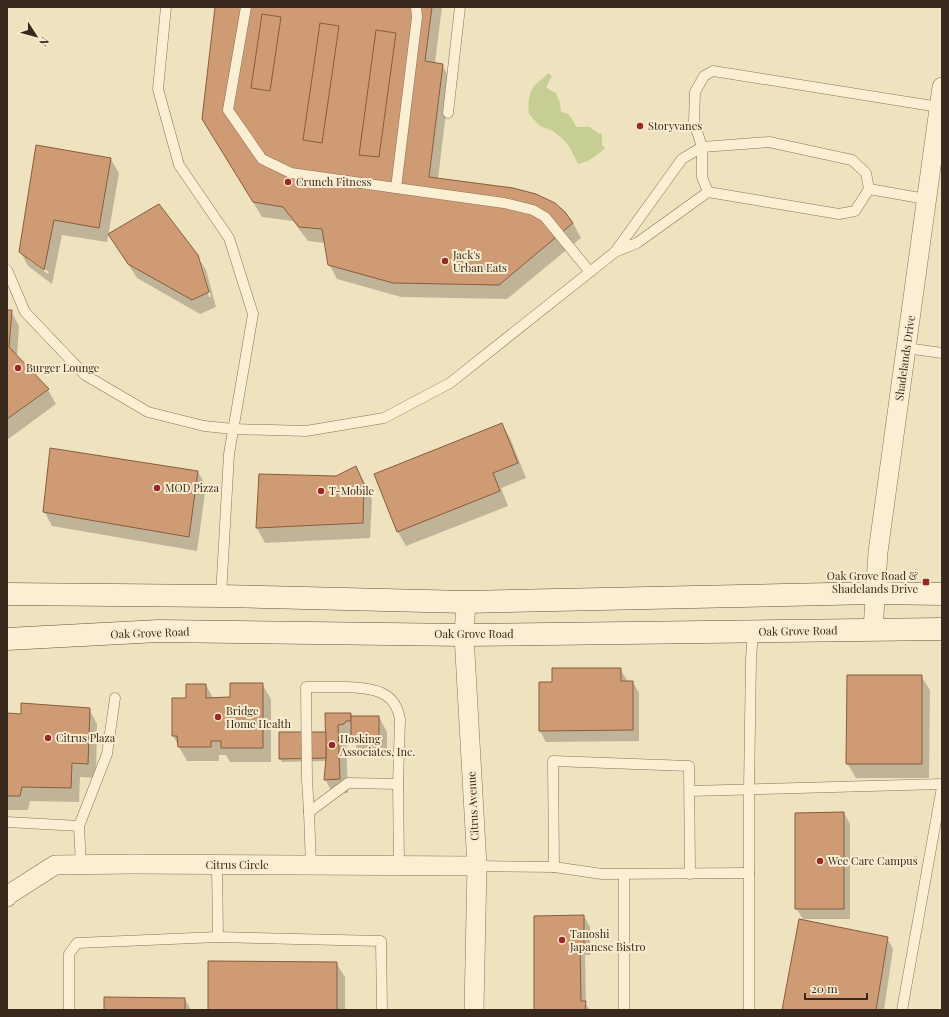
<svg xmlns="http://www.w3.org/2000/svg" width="949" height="1017" viewBox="0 0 949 1017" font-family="'Playfair Display',serif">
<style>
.green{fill:#c6ce93}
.shadow{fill:#0003;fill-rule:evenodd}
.building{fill:#cf9b74;stroke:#895c3c}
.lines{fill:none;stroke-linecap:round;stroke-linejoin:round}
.service-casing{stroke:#897257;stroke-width:11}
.minor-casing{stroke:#897257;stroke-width:20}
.secondary-casing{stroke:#6a533a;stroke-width:23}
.service{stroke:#faefd3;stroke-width:10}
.minor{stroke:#faefd3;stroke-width:19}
.secondary{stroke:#faefd3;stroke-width:22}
.poi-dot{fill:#9a2625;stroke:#f7eccf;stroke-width:1.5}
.labels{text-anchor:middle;stroke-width:4;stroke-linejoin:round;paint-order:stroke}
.poi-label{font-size:11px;fill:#382a1c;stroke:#f7eccf;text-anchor:start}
.street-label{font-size:11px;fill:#382a1c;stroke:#f7eccf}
</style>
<rect width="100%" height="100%" fill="#efe2bf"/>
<!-- green -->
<path class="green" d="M548 73 552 76 546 87 550 90 556 93 560 103 561 112C572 113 571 120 577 127H590L598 133 602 134V145L605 148C596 156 589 162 578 164L570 148 564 140 553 131 540 126 529 114C528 104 528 92 536 84 540 80 544 78 548 73Z"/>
<!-- shadow -->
<g class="shadow">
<polygon points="216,7 442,7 435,63 442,65 450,79 438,179 573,223 581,238 507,299 401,297 337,279 329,264 325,243 308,241 293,221 262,217 212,134"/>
<path d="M110 158 119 173 107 242 62 235 52 284 28 266 20 251ZM28 257 49 272 48 274 28 259Z"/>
<polygon points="109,234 198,255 200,259 198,257 209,297 211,297 201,262 206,270 216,307 200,314 137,278"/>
<polygon points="7,311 11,311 19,326 17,357 48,390 56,404 7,440"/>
<polygon points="501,424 510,438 526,478 501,488 508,506 406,546 398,532 375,475"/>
<polygon points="356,468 364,482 372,500 370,538 265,543 257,528 260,475 336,477"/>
<polygon points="198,472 206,486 197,551 52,526 44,511"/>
<polygon points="620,669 627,680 627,682 633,682 639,693 639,741 546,742 540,731 553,683"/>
<polygon points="921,676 930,690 929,778 856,778 847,763"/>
<polygon points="262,684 271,699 271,762 230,762 226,755 219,755 219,761 187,761 173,736 187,699 206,685 213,698 231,698"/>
<polygon points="89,709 97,724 96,778 80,777 79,802 30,801 28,810 7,810 7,714 22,715"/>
<polygon points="350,714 352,717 379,717 387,732 387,755 360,754 352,738 346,739 348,793 333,794 325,779 327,761 282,762 280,758 327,733"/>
<polygon points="844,813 850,824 850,919 803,919 796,908"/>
<polygon points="584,916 590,927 590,955 585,955 586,1004 590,1010 535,1010"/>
<polygon points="887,938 893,949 884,1010 783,1010"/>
<polygon points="336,963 345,977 345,1010 209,1010"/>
<polygon points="185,999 191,1010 105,1010"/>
</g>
<!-- building -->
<g class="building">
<polygon points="215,7 432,7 425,61 443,64 429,177 513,188 536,194 555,203 565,212 573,223 499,285 393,283 328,265 322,229 299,227 283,207 253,202 202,119"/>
<polygon points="262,14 281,17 270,91 251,88"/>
<polygon points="320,23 339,26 322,143 303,140"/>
<polygon points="376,30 396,33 379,157 359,155"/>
<polygon points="36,145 111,158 99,228 54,220 44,270 19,252"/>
<polygon points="159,204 198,255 209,292 192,300 128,264 108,234"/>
<polygon points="7,310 12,310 9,347 49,389 7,419"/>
<polygon points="502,423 518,463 493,473 500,491 397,532 374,474"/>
<polygon points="50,448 198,471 189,537 43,512"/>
<polygon points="356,466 364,484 363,523 256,528 259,474 336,476"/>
<polygon points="552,668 621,668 621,681 633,681 633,730 539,731 539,682 552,682"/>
<polygon points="847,675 922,675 922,764 846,764"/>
<polygon points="230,683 263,683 263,748 221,748 221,741 211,741 211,747 178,747 177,736 172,736 172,698 186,698 186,684 206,684 206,698 230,697"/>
<polygon points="21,703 90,708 88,764 72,763 71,788 22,787 20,796 7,796 7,713 21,714"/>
<polygon points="325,713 351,713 351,721 346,721 344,724 338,725 340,779 324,780 326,758"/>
<rect x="351" y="716" width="28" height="24"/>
<polygon points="279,732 326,732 326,758 279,759"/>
<polygon points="844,812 844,909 795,909 795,813"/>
<polygon points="584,915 584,945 580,945 581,1001 586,1001 585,1010 534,1010 534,916"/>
<polygon points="799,919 888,937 876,1010 782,1010"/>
<polygon points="208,961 337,962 337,1010 208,1010"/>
<polygon points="104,997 185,998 185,1010 104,1010"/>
</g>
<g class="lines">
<defs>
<g id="service">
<polyline points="166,7 158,89 179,165 229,238 253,314 229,454 221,596"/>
<polyline points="246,7 228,110 262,159 291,173 396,188"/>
<polyline points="416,7 417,17 396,188 504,203 533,210 545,217 590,272"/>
<polyline points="448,113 460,7"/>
<polygon points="769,142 852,160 866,173 869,189 855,211 839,214 708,192 637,243 615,252 682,159 702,147"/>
<polyline points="869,189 926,199"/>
<polyline points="708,192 702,177 702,147 694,122 695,92 704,76 713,71 939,107"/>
<polyline points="7,270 25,312 85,375 148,412 204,426 233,429 306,431 384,418 450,383 615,252"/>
<polyline points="906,348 942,353"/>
<polyline points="690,791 942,784"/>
<path d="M309 812 307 780 306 687C319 687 332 687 346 687 371 688 396 690 400 720L398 784 399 865"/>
<polyline points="7,822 79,826"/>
<polyline points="81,865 79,826 107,754 115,698"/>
<polyline points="217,865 218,937"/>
<polyline points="311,866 309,812 348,783 398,784"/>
<polyline points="477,866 554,867 602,874 749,873"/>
<polyline points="554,867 553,761 689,766 690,874"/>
<polyline points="69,1010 69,954 77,943 218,937 381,941 382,1010"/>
<polyline points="624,1010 624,874"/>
<polyline points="749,1010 749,790 751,659 753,632"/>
<polyline points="902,1010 942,787"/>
</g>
<g id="minor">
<polyline points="466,602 464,635 477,866 474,1010"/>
<polyline points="873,630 878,552 942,87"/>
<polyline points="7,897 8,895 55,865 133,864 477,866"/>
</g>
<g id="secondary">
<polyline points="7,594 221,596 466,602 874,593 942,594"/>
<polyline points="7,639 159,631 464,635 942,629"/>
</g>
</defs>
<!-- service casing -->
<use href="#service" class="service-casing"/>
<!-- minor casing -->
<use href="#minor" class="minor-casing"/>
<!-- secondary casing -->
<use href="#secondary" class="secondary-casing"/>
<!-- service -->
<use href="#service" class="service"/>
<!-- minor -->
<use href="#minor" class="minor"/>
<!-- secondary -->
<use href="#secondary" class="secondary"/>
</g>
<!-- markers -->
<g class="poi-dot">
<circle cx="640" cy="126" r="4"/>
<circle cx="288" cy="182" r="4"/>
<circle cx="445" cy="261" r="4"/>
<circle cx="18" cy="368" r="4"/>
<circle cx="157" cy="488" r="4"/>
<circle cx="321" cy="491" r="4"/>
<rect x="922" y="578" width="8" height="8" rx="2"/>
<circle cx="218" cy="717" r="4"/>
<circle cx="48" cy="738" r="4"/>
<circle cx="332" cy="745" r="4"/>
<circle cx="820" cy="861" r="4"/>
<circle cx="562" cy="940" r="4"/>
</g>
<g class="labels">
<!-- poi labels -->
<g class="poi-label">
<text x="648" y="130">Storyvanes</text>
<text x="296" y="186">Crunch Fitness</text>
<text x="453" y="259">Jack's<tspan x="453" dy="13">Urban Eats</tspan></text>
<text x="26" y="372">Burger Lounge</text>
<text x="165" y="492">MOD Pizza</text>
<text x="329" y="495">T-Mobile</text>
<text x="918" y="580" text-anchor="end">Oak Grove Road &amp;<tspan x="918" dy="13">Shadelands Drive</tspan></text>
<text x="226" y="715">Bridge<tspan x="226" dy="13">Home Health</tspan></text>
<text x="56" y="742">Citrus Plaza</text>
<text x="340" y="743">Hosking<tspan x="340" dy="13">Associates, Inc.</tspan></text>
<text x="828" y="865">Wee Care Campus</text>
<text x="570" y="938">Tanoshi<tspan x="570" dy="13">Japanese Bistro</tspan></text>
</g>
<!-- street labels -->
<g class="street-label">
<text transform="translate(905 358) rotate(-82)" y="4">Shadelands Drive</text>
<text transform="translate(798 631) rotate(-1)" y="4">Oak Grove Road</text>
<text transform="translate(150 633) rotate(-2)" y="4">Oak Grove Road</text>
<text x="474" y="638">Oak Grove Road</text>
<text transform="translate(473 806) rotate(-93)" y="4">Citrus Avenue</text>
<text x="237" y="869">Citrus Circle</text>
</g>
</g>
<!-- border -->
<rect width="949" height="1017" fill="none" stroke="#382a1c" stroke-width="16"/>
<!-- north arrow -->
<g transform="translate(36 36) rotate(126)" stroke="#f7eccf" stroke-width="3" paint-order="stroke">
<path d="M0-3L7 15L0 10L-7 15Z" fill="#382a1c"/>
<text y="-6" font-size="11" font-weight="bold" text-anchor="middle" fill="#382a1c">N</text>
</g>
<!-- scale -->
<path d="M805 993v6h62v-6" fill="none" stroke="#382a1c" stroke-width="2"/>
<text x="811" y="993" font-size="12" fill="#382a1c" stroke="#f7eccf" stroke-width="3" paint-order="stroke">20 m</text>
</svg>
